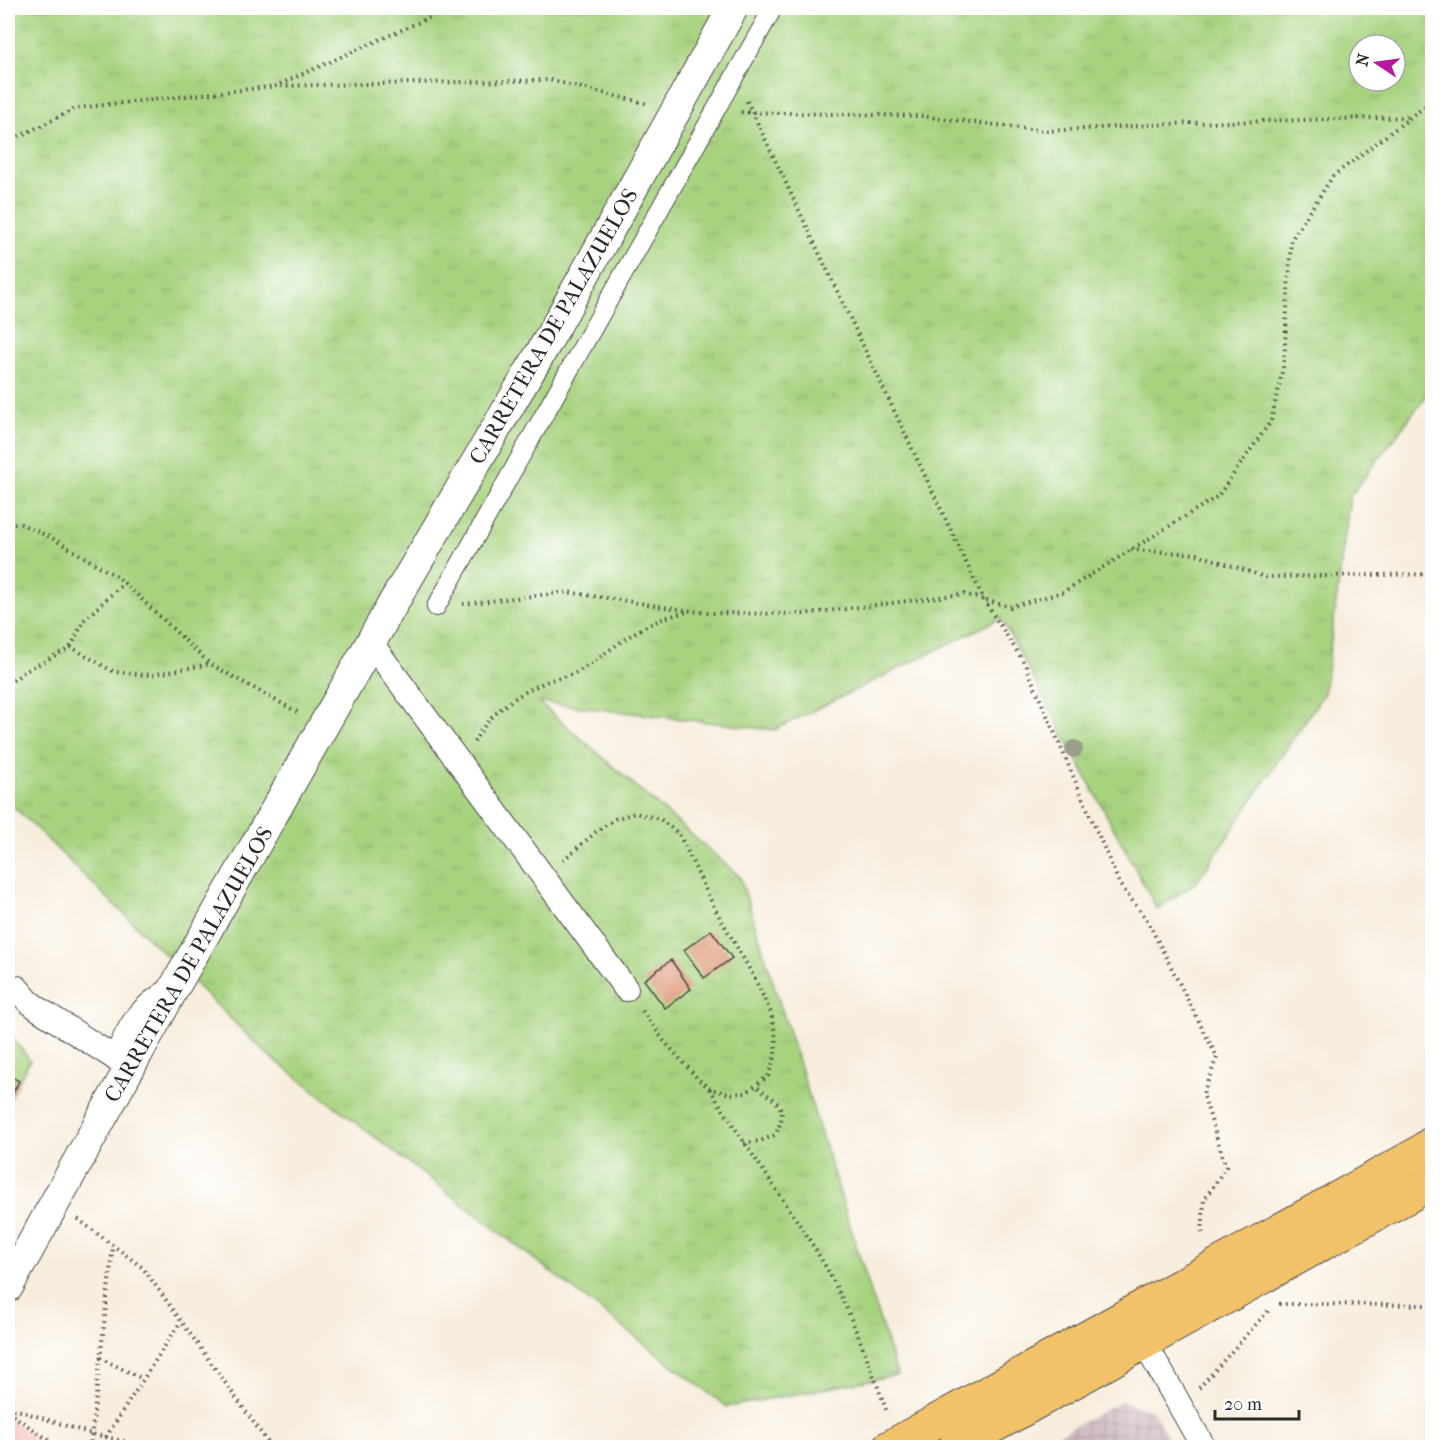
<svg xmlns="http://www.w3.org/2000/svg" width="1440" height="1455" viewBox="0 0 1440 1455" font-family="'IM FELL French Canon',serif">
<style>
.built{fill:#f7d0cb}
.industrial{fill:url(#industrial-grid)}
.grass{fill:url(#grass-tufts);stroke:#697f55;stroke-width:1.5;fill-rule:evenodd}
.pitch{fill:#a7d37f;stroke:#697f55;stroke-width:1.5}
.building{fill:#db916f}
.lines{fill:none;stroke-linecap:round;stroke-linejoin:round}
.pedestrian-casing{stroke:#4a4846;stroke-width:20}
.minor-casing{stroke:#4a4846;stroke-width:26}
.tertiary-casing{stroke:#4a4846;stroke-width:32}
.primary-casing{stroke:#4a4846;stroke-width:35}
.path{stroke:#4a4846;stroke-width:4;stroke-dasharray:1.5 4.5;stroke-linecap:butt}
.pedestrian{stroke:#fff;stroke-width:18}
.minor{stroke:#fff;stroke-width:24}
.tertiary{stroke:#fff;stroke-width:30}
.primary{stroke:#f2c26a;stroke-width:33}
.tree{fill:#9b9e88}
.labels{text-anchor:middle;stroke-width:4.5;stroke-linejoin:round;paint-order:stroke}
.street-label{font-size:22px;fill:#2b2b2b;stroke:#fff}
</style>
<defs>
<pattern id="industrial-grid" width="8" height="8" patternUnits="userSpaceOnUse" patternTransform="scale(1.5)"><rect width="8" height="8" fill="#d2bec2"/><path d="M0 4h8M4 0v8" fill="none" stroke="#b4a3a7"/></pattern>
<pattern id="grass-tufts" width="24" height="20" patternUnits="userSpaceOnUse" patternTransform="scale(1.5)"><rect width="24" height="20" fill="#a7d37f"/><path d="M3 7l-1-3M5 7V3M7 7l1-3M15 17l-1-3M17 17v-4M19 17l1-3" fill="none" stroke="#90b56e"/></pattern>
</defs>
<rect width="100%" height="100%" fill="#fff"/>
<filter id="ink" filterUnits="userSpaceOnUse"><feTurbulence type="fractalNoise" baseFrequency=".0167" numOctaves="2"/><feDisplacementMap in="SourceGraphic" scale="12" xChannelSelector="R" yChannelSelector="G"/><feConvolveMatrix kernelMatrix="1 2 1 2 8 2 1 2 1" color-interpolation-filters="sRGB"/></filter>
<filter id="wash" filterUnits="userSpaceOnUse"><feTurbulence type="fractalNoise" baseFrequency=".008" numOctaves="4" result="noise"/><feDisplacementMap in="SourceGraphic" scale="24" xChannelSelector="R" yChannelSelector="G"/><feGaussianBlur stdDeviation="1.35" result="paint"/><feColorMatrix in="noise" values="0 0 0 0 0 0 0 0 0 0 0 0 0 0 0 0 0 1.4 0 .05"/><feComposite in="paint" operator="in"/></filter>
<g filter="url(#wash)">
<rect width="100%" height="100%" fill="#f7eddc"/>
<!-- built -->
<polygon class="built" points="8,1417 45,1446 46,1447 8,1447"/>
<!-- industrial -->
<polygon class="industrial" points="1121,1401 1153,1411 1173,1447 1036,1447"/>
<!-- grass -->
<path class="grass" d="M8 8H1432V380L1424 399 1350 496 1324 693 1197 882 1157 909 1001 618 774 730 539 702 740 877 897 1375 727 1407 268 1055 8 801ZM1359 45H1395V81H1359Z"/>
<!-- pitch -->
<polygon class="pitch" points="8,1032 30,1060 8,1103"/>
<g id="blocks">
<!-- building -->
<g class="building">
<polygon points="711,930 732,958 704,978 684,950"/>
<polygon points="671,960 691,989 665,1008 644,980"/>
<polygon points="8,1075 19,1081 8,1103"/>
</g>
</g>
</g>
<g filter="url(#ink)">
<use href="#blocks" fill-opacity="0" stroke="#4a4846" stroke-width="1.5"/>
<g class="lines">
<defs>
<polyline id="pedestrian" points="436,607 773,8"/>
<g id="minor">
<polyline points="371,643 626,989"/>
<polyline points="17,988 28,1001 40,1010 129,1067"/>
<path d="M116 1059C130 1023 140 1008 174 988"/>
<polyline points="1144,1342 1204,1448"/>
</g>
<polyline id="tertiary" points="8,1287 174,988 399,593 547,342 733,8"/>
<g id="primary">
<polyline points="888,1448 1417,1154 1432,1143"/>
<polyline points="954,1448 1432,1183"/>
</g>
</defs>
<!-- pedestrian casing -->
<use href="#pedestrian" class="pedestrian-casing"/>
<!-- minor casing -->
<use href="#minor" class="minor-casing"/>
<!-- tertiary casing -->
<use href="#tertiary" class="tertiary-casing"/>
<!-- primary casing -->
<use href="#primary" class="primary-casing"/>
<!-- path -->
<g class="path">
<polyline points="280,84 451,8"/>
<polyline points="747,101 984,600 1025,664 1120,885 1146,918 1217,1057 1203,1094 1226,1167 1204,1200 1202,1236"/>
<polyline points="741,112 920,116 1046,131 1190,123 1411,117"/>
<polyline points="8,142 77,108 277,86 550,80 648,104"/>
<polyline points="8,523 21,524 52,538 119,578 209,663"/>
<polyline points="1131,550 1197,554 1265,577 1432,574"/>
<polyline points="463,604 567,592 705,613 803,614 964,594 1010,607 1063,592 1218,496 1271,421 1284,363 1291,240 1333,176 1432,101"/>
<polyline points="71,647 84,620 124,583"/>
<polyline points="8,684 24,672 71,647 114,672 151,675 210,664 299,713"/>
<path d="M474 742C490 712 519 692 551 680 560 677 572 676 581 670 620 645 640 621 688 612"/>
<polyline points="563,860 596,832 615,819 635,813 660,819 679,834 715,909 753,975 771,1013 776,1038 775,1057 768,1076 746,1093 730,1094 710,1089 698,1079 664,1041 641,1009"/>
<path d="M710 1089C745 1146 785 1200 820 1257 848 1303 868 1361 887 1412"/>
<path d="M744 1143 760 1141 775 1135C790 1108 778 1102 757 1087"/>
<polyline points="78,1219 143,1268 272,1448"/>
<polyline points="1279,1304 1432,1305"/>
<polyline points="100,1358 143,1379"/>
<polyline points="1199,1388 1268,1311"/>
<polyline points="8,1407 92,1434 154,1448"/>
<polyline points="8,1412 60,1448"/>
<polyline points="106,1437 181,1321"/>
<polyline points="90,1448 113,1246"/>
<polyline points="288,1448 338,1443 389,1448"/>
<polyline points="708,1448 773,1444 800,1448"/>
</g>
<!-- pedestrian -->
<use href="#pedestrian" class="pedestrian"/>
<!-- minor -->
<use href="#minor" class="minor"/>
<!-- tertiary -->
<use href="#tertiary" class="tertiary"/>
<!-- primary -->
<use href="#primary" class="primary"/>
</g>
<!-- trees -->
<circle class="tree" cx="1074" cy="749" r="9"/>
</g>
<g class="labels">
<!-- street labels -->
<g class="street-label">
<text transform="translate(553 326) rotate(-60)" y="8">CARRETERA DE PALAZUELOS</text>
<text transform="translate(188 964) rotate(-60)" y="8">CARRETERA DE PALAZUELOS</text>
</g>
</g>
<!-- margin -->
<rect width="1440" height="1455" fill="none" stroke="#fff" stroke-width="30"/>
<!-- north arrow -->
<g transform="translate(1377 63) rotate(283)"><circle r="28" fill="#ffffff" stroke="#aaaaaa" stroke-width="1.5"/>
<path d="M0-4.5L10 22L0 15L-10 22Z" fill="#b5179e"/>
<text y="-9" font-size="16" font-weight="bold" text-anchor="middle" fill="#2b2b2b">N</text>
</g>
<!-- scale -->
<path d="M1215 1410v9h84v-9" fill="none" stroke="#2b2b2b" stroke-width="3"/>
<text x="1224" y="1410" font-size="18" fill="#2b2b2b" stroke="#ffffff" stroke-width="4.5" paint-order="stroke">20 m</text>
</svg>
